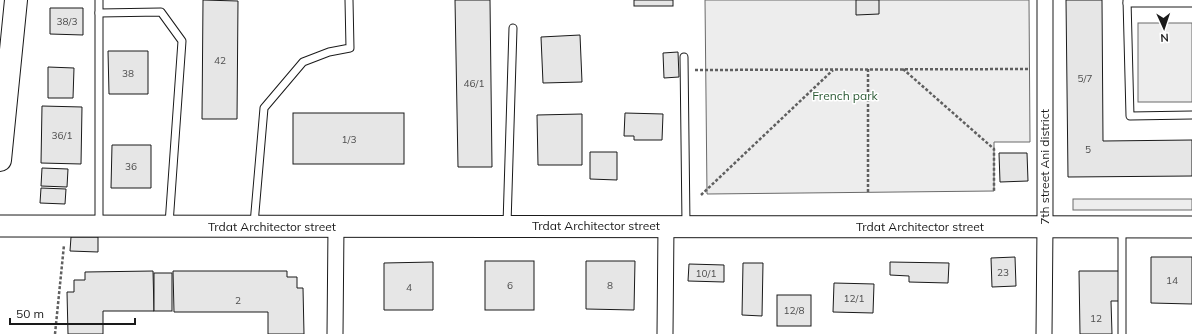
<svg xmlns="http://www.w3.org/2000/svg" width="1192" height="334" viewBox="0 0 1192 334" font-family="Mulish,sans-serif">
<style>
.green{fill:#ededed;stroke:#6a6a6a}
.building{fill:#e6e6e6;stroke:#1a1a1a}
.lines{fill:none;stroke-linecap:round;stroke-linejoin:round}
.lane-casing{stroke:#1a1a1a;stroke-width:9}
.street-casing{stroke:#1a1a1a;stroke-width:17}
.secondary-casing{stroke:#1a1a1a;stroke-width:23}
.highway-casing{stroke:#1a1a1a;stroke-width:24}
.path{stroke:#5f5f5f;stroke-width:2.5;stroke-dasharray:3 2;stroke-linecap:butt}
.lane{stroke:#fff;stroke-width:7}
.street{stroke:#fff;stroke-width:15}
.secondary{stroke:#fff;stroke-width:21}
.highway{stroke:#fff;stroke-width:22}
.labels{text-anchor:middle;stroke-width:3;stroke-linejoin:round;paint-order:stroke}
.number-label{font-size:10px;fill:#4d4d4d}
.park-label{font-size:12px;fill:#2b5a34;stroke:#fff}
.street-label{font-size:12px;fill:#1a1a1a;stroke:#fff}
</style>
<rect width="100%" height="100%" fill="#fff"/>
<!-- green -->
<g class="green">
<polygon points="705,0 1029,0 1030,142 994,142 994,191 707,194"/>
<rect x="1138" y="23" width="54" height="79"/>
<rect x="1073" y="199" width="119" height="11"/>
</g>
<!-- building -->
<g class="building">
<polygon points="203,0 238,1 237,119 202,119"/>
<polygon points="455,0 490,0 492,167 458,167"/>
<rect x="634" y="0" width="39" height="6"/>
<polygon points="856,0 879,0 879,14 856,15"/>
<polygon points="1066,0 1102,0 1103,141 1192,140 1192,176 1068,177"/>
<polygon points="50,8 83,8 83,35 50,34"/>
<polygon points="580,35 582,82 543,83 541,37"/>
<polygon points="108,51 148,51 148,94 109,94"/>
<polygon points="678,52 679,77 664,78 663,53"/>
<polygon points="48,67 74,68 73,98 48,98"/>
<polygon points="42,106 82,107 81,164 41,163"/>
<rect x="293" y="113" width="111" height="51"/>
<polygon points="625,113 663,114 662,140 634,140 634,136 624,136"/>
<polygon points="582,114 582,165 538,165 537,115"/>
<polygon points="112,145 151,145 151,188 111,188"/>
<polygon points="590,152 617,152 617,180 590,179"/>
<polygon points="999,153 1027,153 1028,181 1000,182"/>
<polygon points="42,168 68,169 67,187 41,186"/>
<polygon points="41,188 66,189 65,204 40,203"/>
<polygon points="71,237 98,237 98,252 70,251"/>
<polygon points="1015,257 1016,286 992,287 991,258"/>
<polygon points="1151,257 1192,257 1192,304 1151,303"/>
<rect x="485" y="261" width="49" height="49"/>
<polygon points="586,261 635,261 634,310 586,309"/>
<polygon points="433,262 433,310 384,310 384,263"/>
<polygon points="890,262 949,263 948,283 909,282 909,276 890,275"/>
<polygon points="743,263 763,263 762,316 742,315"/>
<polygon points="689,264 724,265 724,282 688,281"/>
<polygon points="153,271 154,311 103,311 103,334 68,334 67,292 74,292 74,280 85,280 85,272"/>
<polygon points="173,271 287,271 287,277 297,277 297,288 303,288 304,334 268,334 268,312 174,312"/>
<polygon points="1079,271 1120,271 1120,301 1111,301 1112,334 1080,334"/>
<rect x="154" y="273" width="18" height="38"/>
<polygon points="834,283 874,284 873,313 833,312"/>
<rect x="777" y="295" width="34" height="31"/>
</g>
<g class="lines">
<defs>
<g id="lane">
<polyline points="99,0 99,224"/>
<polyline points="1127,0 1130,116 1192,115"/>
<polyline points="1127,3 1192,3"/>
<polyline points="99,13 161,12 182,41 169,224"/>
<polyline points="684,57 686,224"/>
<polyline points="254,224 264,108 303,62 329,52 350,48 349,0"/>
<polyline points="507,224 513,28"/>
<polyline points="1122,228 1122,334"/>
</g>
<g id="street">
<polyline points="335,334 336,227"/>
<polyline points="665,334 666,226"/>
<polyline points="1044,334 1045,227 1045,0"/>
</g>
<polyline id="secondary" points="0,226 1192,227"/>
<polyline id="highway" points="0,160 16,0"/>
</defs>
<!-- lane casing -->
<use href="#lane" class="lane-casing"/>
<!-- street casing -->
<use href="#street" class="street-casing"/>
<!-- secondary casing -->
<use href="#secondary" class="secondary-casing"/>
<!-- highway casing -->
<use href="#highway" class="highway-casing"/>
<!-- path -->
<g class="path">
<polyline points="868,69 868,193"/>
<polyline points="903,69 994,149 994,191"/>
<polyline points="695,70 1030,69"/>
<polyline points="701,195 833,70"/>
<polyline points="55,334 64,245"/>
</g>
<!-- lane -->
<use href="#lane" class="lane"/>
<!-- street -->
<use href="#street" class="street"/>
<!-- secondary -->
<use href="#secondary" class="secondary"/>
<!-- highway -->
<use href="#highway" class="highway"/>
</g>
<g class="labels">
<!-- number labels -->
<g class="number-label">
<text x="67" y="25">38/3</text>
<text x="220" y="64">42</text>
<text x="128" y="77">38</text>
<text x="1085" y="82">5/7</text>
<text x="474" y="87">46/1</text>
<text x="62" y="139">36/1</text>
<text x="349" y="143">1/3</text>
<text x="1088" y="153">5</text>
<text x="131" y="170">36</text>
<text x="1003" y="276">23</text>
<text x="706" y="277">10/1</text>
<text x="1172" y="284">14</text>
<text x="510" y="289">6</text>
<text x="610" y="289">8</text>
<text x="409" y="291">4</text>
<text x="854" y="302">12/1</text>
<text x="238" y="304">2</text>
<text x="794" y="314">12/8</text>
<text x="1096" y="322">12</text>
</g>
<!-- park labels -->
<g class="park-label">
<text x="845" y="100">French park</text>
</g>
<!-- street labels -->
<g class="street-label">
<text transform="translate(1045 167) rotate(-90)" y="4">7th street Ani district</text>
<text x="596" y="230">Trdat Architector street</text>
<text x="272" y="231">Trdat Architector street</text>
<text x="920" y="231">Trdat Architector street</text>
</g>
</g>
<!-- north arrow -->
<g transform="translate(1164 28) rotate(177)" stroke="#ffffff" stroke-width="3" paint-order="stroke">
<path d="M0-3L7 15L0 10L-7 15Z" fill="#1a1a1a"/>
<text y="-6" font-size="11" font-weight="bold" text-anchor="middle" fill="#1a1a1a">N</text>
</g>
<!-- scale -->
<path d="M10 318v6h125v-6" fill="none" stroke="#1a1a1a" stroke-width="2"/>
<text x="16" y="318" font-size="12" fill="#1a1a1a" stroke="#ffffff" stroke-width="3" paint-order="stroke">50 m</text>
</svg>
